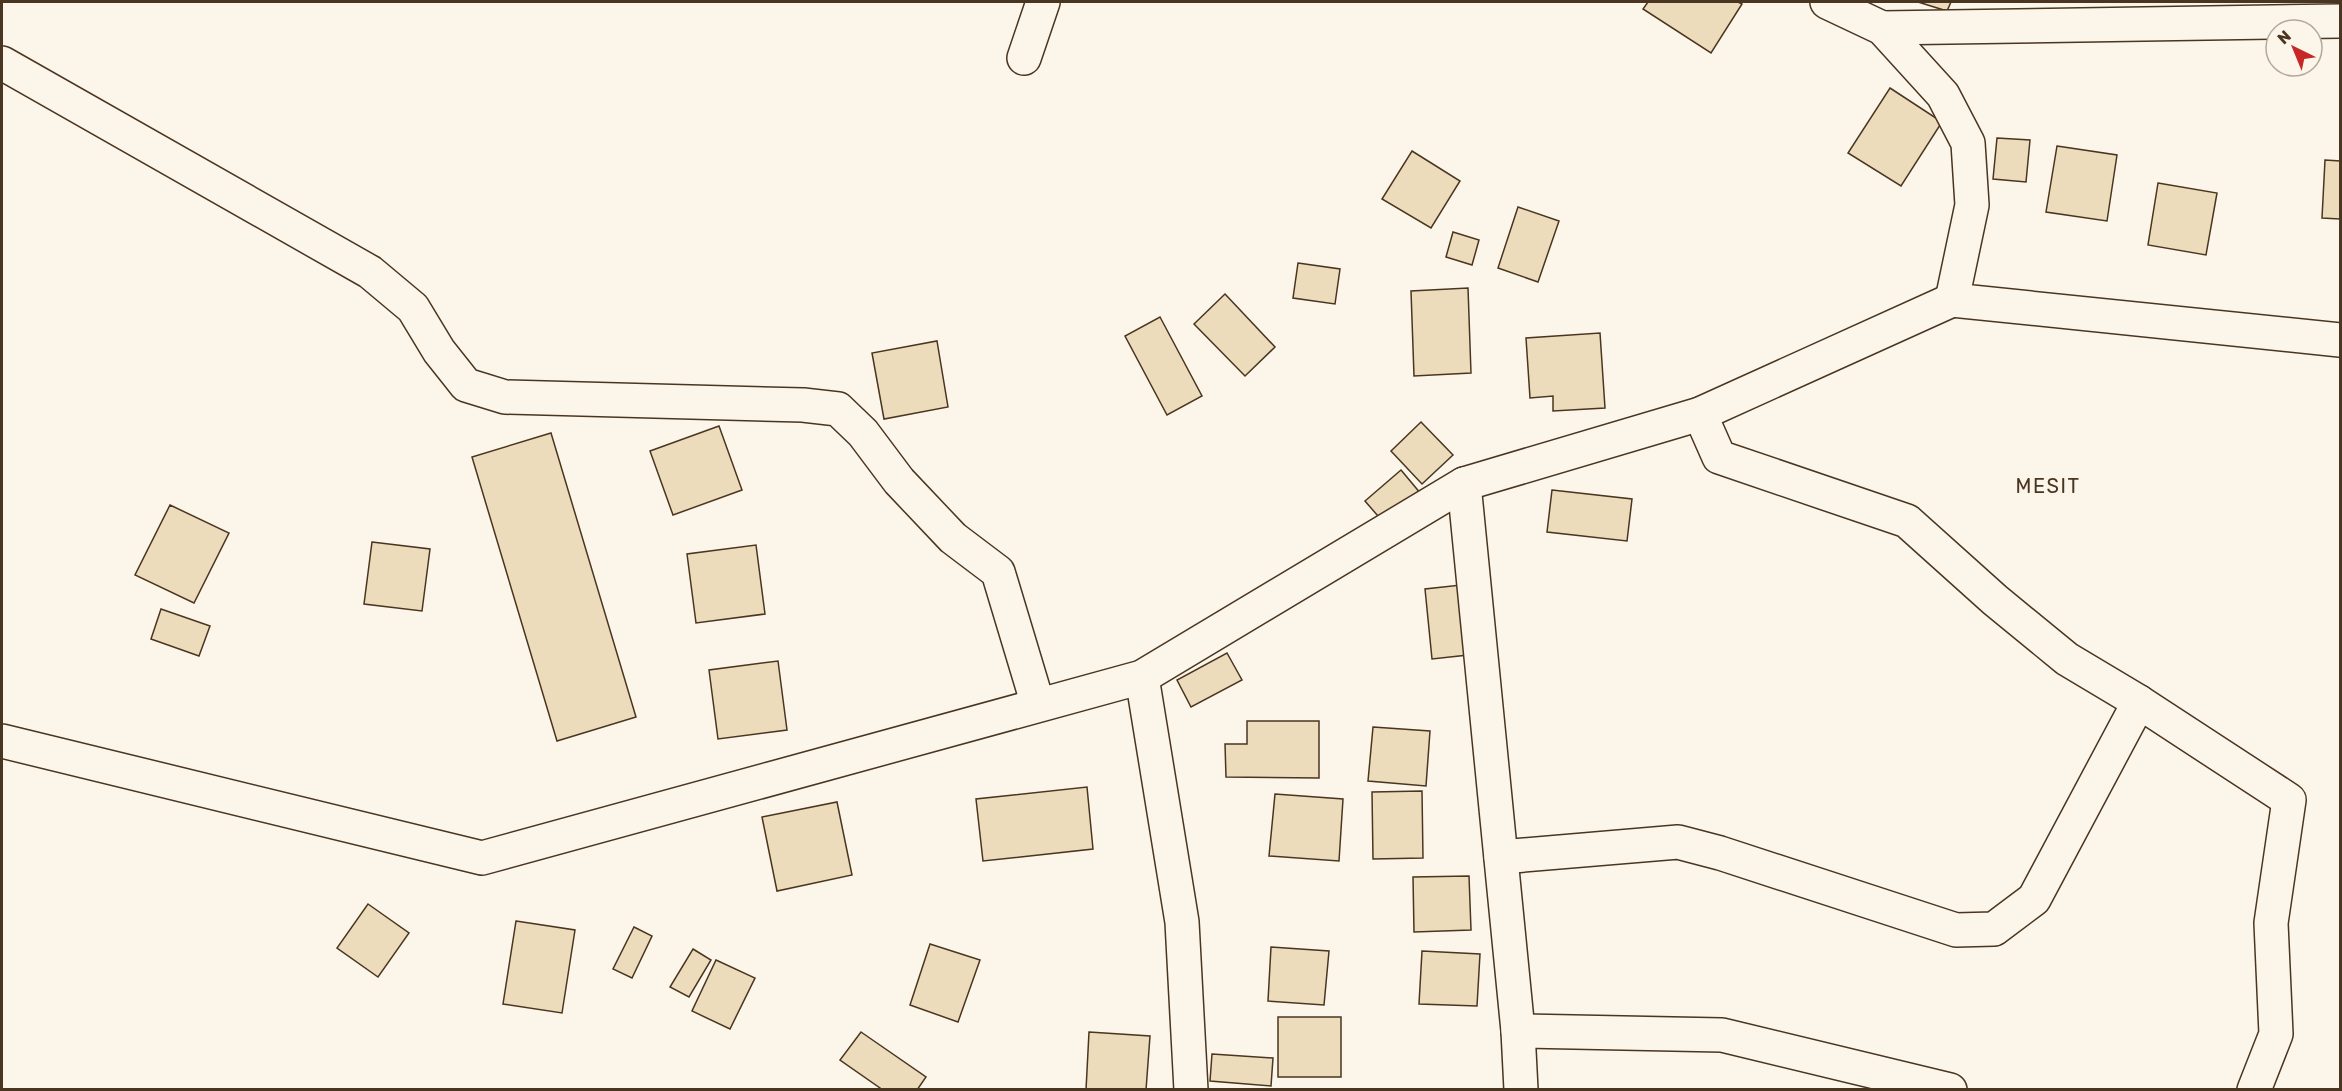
<svg xmlns="http://www.w3.org/2000/svg" width="2342" height="1091" viewBox="0 0 2342 1091" font-family="Rubik,sans-serif">
<style>
.building{fill:#ecdcbc;stroke:#4a3520;stroke-width:1.5}
.lines{fill:none;stroke-linecap:round;stroke-linejoin:round}
.street-casing{stroke:#4a3520;stroke-width:36}
.secondary-casing{stroke:#4a3520;stroke-width:36}
.street{stroke:#fbf6e9;stroke-width:33}
.secondary{stroke:#fbf6e9;stroke-width:33}
.labels{text-anchor:middle;stroke-width:4.5;stroke-linejoin:round;paint-order:stroke}
.quarter-label{font-size:20px;letter-spacing:1.5px;fill:#4a3520;stroke:#fbf6e9}
</style>
<rect width="100%" height="100%" fill="#fbf6e9"/>
<!-- building -->
<g class="building">
<polygon points="1648,2 1738,2 1742,4 1711,53 1643,9"/>
<polygon points="1918,2 1951,2 1947,11"/>
<polygon points="1890,88 1942,122 1901,186 1848,153"/>
<polygon points="1997,138 2030,140 2026,182 1993,179"/>
<polygon points="2057,146 2117,155 2107,221 2046,212"/>
<polygon points="1412,151 1460,181 1431,228 1382,199"/>
<polygon points="2325,160 2340,161 2340,219 2322,218"/>
<polygon points="2158,183 2217,193 2206,255 2148,245"/>
<polygon points="1518,207 1559,221 1538,282 1498,268"/>
<polygon points="1453,232 1479,240 1472,265 1446,257"/>
<polygon points="1298,263 1340,269 1335,304 1293,298"/>
<polygon points="1468,288 1471,373 1414,376 1411,291"/>
<polygon points="1225,294 1275,347 1245,376 1194,324"/>
<polygon points="1160,317 1202,396 1167,415 1125,336"/>
<polygon points="1600,333 1605,408 1553,411 1553,396 1530,398 1526,338"/>
<polygon points="937,341 948,407 884,419 872,353"/>
<polygon points="1421,422 1453,455 1422,484 1391,451"/>
<polygon points="719,426 742,490 673,515 650,451"/>
<polygon points="551,433 636,717 557,741 472,457"/>
<polygon points="1401,470 1421,494 1384,523 1365,501"/>
<polygon points="1552,490 1632,499 1627,541 1547,532"/>
<polygon points="170,505 229,533 194,603 135,575"/>
<polygon points="372,542 430,549 422,611 364,604"/>
<polygon points="756,545 765,614 696,623 687,554"/>
<polygon points="1461,585 1468,655 1432,659 1425,589"/>
<polygon points="161,609 210,626 199,656 151,639"/>
<polygon points="1227,653 1242,680 1191,707 1177,680"/>
<polygon points="778,661 787,730 718,739 709,670"/>
<polygon points="1247,721 1319,721 1319,778 1226,777 1225,744 1247,744"/>
<polygon points="1373,727 1430,731 1426,786 1368,781"/>
<polygon points="1087,787 1093,849 983,861 976,799"/>
<polygon points="1422,791 1423,858 1373,859 1372,792"/>
<polygon points="1275,794 1343,799 1339,861 1269,856"/>
<polygon points="837,802 852,875 777,891 762,817"/>
<polygon points="1469,876 1471,930 1414,932 1413,877"/>
<polygon points="368,904 409,933 378,977 337,948"/>
<polygon points="516,921 575,930 562,1013 503,1004"/>
<polygon points="634,927 652,936 632,978 613,969"/>
<polygon points="930,944 980,960 958,1022 910,1005"/>
<polygon points="1271,947 1329,951 1324,1005 1268,1001"/>
<polygon points="693,949 711,960 689,997 670,987"/>
<polygon points="1422,951 1480,954 1477,1006 1419,1004"/>
<polygon points="716,960 755,978 730,1029 692,1011"/>
<rect x="1278" y="1017" width="63" height="60"/>
<polygon points="861,1032 926,1077 917,1090 883,1090 840,1060"/>
<polygon points="1089,1032 1150,1036 1146,1090 1086,1090"/>
<polygon points="1212,1054 1273,1058 1271,1086 1210,1081"/>
</g>
<g class="lines">
<defs>
<g id="street">
<polyline points="1827,2 1882,28 1943,95 1968,143 1972,205 1952,300 2340,340"/>
<polyline points="1882,28 2340,21"/>
<polyline points="1024,58 1043,2"/>
<polyline points="2,63 370,272 413,308 439,351 466,385 505,397 803,405 838,409 863,433 899,481 953,538 998,572 1038,705"/>
<polyline points="1700,414 1719,457 1907,521 1995,600 2067,659 2139,702 2289,800 2271,923 2276,1034 2254,1090"/>
<polyline points="1464,484 1518,1031 1521,1090"/>
<polyline points="1142,677 1182,922 1191,1090"/>
<polyline points="1501,857 1678,842 1720,853 1956,930 1994,929 2034,899 2139,702"/>
<polyline points="1518,1031 1722,1035 1950,1090"/>
</g>
<polyline id="secondary" points="2,741 482,858 1142,677 1464,484 1700,414 1952,300"/>
</defs>
<!-- street casing -->
<use href="#street" class="street-casing"/>
<!-- secondary casing -->
<use href="#secondary" class="secondary-casing"/>
<!-- street -->
<use href="#street" class="street"/>
<!-- secondary -->
<use href="#secondary" class="secondary"/>
</g>
<g class="labels">
<!-- quarter labels -->
<g class="quarter-label">
<text x="2048" y="493">MESIT</text>
</g>
</g>
<!-- border -->
<rect width="2342" height="1091" fill="none" stroke="#4a3520" stroke-width="6"/>
<!-- north arrow -->
<g transform="translate(2294 48) rotate(317)"><circle r="28" fill="#fbf6e9" stroke="#b4a999" stroke-width="1.5"/>
<path d="M0-4.5L10 22L0 15L-10 22Z" fill="#c62828"/>
<text y="-9" font-size="16" font-weight="bold" text-anchor="middle" fill="#4a3520">N</text>
</g>
</svg>
